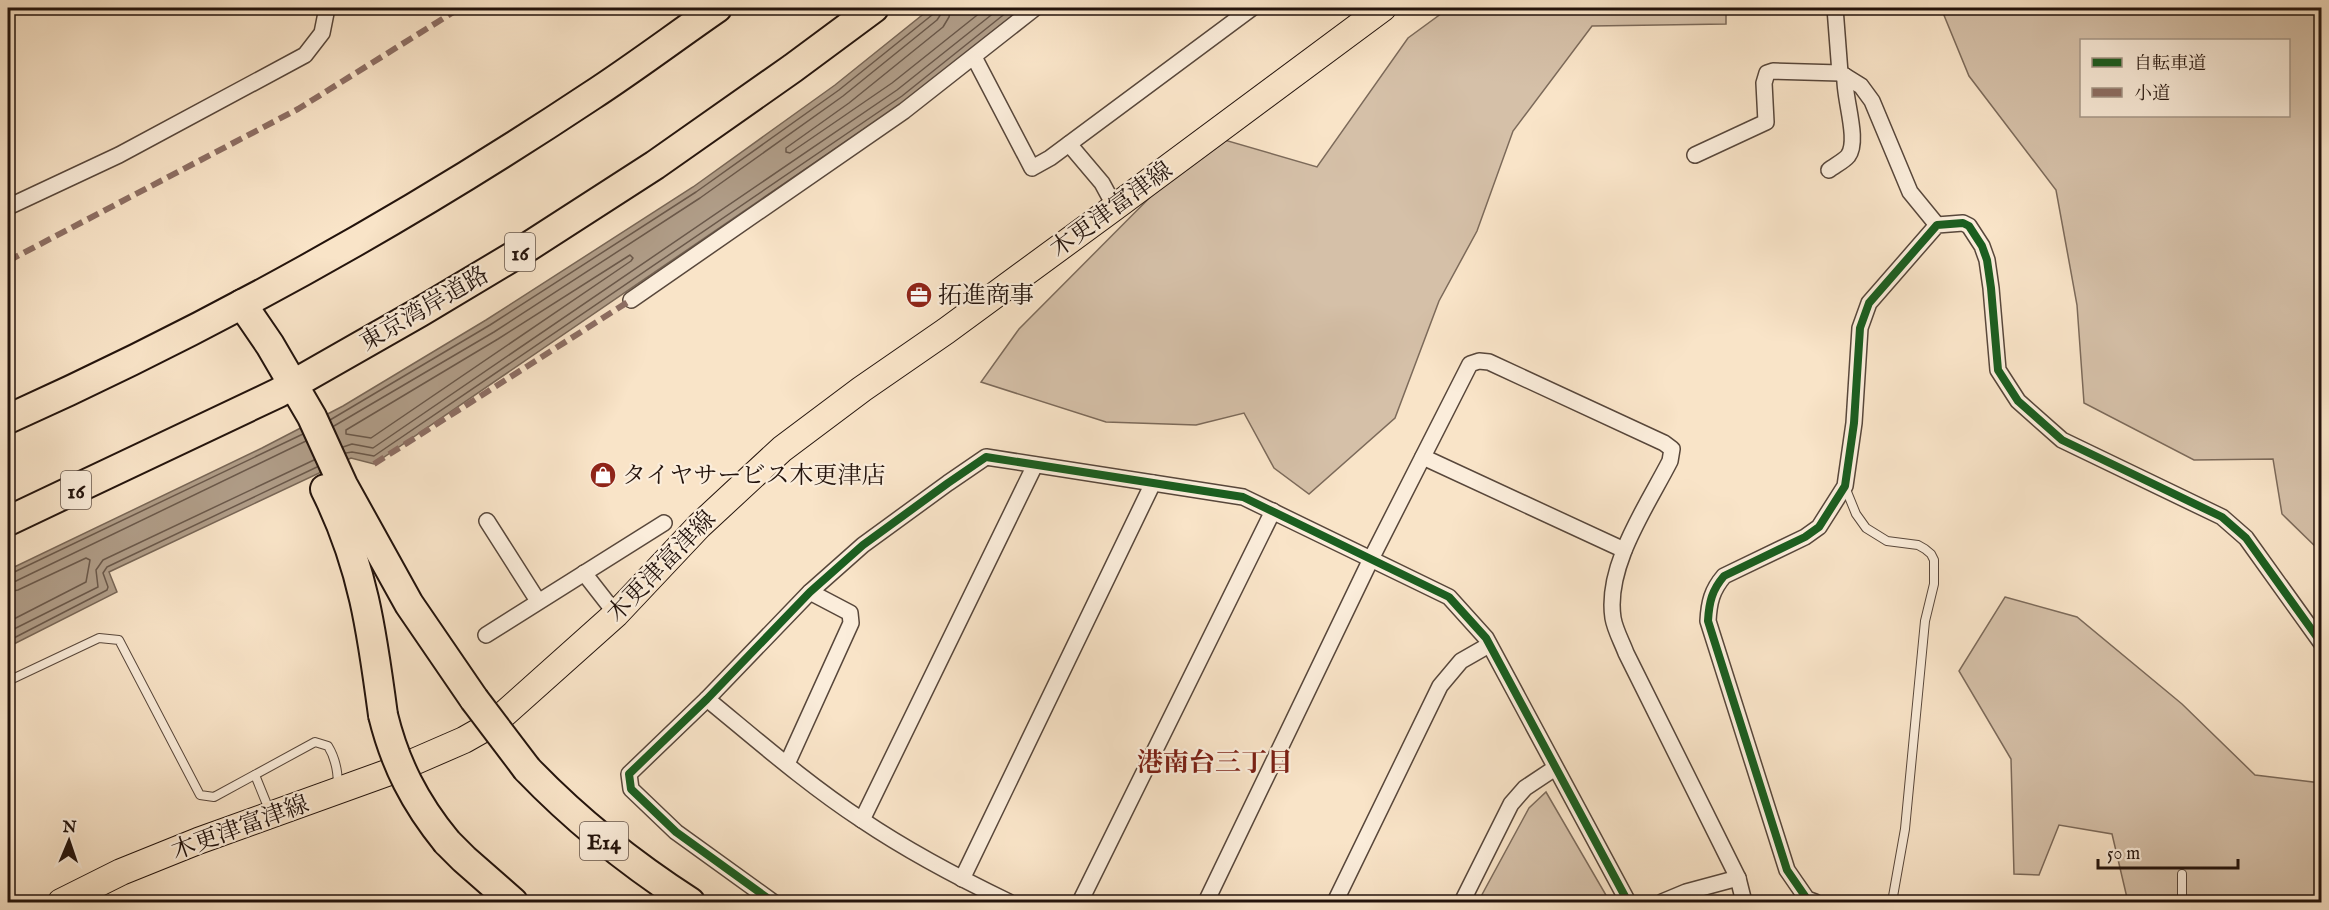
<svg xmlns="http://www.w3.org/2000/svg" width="2329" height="910" viewBox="0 0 2329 910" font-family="'IM FELL English','Noto Serif JP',serif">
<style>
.green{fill:#d5c0a8;stroke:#7c6a5a;stroke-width:1.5;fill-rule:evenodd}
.water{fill:#b09d88;stroke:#786656;stroke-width:1.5}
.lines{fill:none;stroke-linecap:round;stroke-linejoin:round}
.shore{stroke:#6a584a;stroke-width:1.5}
.lane-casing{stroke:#58473b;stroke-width:10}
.street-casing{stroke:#58473b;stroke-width:18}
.primary-casing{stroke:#23130c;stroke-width:28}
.highway-casing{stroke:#23130c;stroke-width:32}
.lane{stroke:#fbeddb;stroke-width:8}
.street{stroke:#fbeddb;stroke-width:15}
.primary{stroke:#f9e4c8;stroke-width:26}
.highway{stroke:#f9e4c8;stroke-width:28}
.highway-bridge-casing{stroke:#23130c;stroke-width:32;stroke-linecap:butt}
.highway-bridge{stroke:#f9e4c8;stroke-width:28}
.quiet{stroke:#8d6e63;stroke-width:6;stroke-dasharray:12 6;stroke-linecap:butt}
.cycleway-casing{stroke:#fbeddb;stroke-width:11}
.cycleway{stroke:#1b5e20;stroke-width:8}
.labels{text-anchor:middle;stroke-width:4.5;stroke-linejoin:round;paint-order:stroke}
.shield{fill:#fbeddb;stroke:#64544a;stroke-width:1.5}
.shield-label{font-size:22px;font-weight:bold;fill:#23130c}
.street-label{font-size:24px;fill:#23130c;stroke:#fbeddb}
.poi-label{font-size:24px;fill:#23130c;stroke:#fbeddb;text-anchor:start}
.neighbourhood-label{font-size:26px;font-weight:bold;fill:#7a1f14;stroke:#fbeddb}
</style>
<rect width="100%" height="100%" fill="#f9e4c8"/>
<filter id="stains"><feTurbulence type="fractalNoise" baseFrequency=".00333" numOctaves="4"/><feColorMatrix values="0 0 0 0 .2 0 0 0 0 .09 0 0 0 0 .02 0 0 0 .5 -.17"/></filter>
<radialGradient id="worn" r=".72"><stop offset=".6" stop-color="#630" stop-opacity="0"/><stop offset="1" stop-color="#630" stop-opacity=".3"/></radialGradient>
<!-- green -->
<g class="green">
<polygon points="1449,8 1726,8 1726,24 1592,26 1513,131 1477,231 1439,301 1395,418 1309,494 1274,468 1244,413 1196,425 1106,422 981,382 1019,329 1211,136 1317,167 1408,38"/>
<path d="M1941 8H2321V552L2282 514 2273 459 2194 460 2084 403 2077 305 2056 190 1969 76ZM2082 40H2288V116H2082Z"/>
<polygon points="2005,597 2077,617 2182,704 2255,775 2321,783 2321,902 2128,902 2112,834 2059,825 2039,875 2014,874 2011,759 1959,671"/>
<polygon points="1546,792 1610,902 1478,902 1529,808"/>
</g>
<!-- water -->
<polygon class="water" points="931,8 1022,8 905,101 374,464 351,458 109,572 117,592 8,647 8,570 262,448 343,406 486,320 693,187 835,85"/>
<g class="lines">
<!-- shore -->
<g class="shore">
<polyline points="951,8 949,17 943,27 849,103 786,148 786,152 790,153 892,83 986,8"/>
<polygon points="630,255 633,258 631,261 371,438 346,434 346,430 498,339"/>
<polyline points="330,420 490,325 696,192 839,90 932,15 934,8"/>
<polyline points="334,426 494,332 700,198 843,96 937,20 941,14 941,8"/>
<polyline points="343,447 352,444 373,448 897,90 1000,8"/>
<polyline points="346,453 352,452 374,456 902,96 1012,8"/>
<polyline points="8,575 303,434"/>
<polyline points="8,583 16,581 306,441"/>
<polyline points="8,592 18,590 86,558 90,560 86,582 8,622"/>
<polyline points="8,632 98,587 96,570 103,560 314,460"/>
<polyline points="8,641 107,590 108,587 103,573 107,567 317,467"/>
</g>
<defs>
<g id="lane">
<polyline points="1845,487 1856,514 1866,528 1887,541 1918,545 1925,549 1931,554 1934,560 1934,584 1925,621 1905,829 1892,902"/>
<path d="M8 681 99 638 119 640 200 795 214 797 315 742 328 746C336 759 338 771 338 786"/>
<polyline points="255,775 270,812"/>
<polyline points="2182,874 2182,902"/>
</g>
<g id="street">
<polyline points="1835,8 1840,73 1861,86 1872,101 1910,192 1937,225"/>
<polyline points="974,57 1032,168 1050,158 1252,8"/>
<polyline points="1069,144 1102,183 1115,207"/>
<polyline points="1695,155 1766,122 1764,83 1767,73 1773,71 1840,73"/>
<path d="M1829 170C1834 166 1844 161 1848 156 1860 140 1843 96 1845 76"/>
<polyline points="8,207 119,155 305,55 322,33 327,8"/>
<polyline points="631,300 904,111 1035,8"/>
<polyline points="1423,457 1624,550"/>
<polyline points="487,521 538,601"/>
<polyline points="584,573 616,614"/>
<polyline points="486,635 664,523"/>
<path d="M707 699C757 740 807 784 862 820 908 851 959 878 1009 902"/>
<polyline points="787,764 851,623 850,613 810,592"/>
<polyline points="862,820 1035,465"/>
<polyline points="962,879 1153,483"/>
<polyline points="773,902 676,832 631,789 629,774 707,699 810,592 863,545 948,483 986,457 1243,497 1449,597 1486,638 1628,902"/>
<polyline points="1080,902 1273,511"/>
<path d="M1206 902 1371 559 1470 364 1479 361 1489 362 1664 443 1672 449 1670 461C1647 506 1605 566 1613 618 1615 630 1622 642 1626 653L1738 878 1744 902"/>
<polyline points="1335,902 1440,686 1461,661 1489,645"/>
<polyline points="1462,902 1511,804 1525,788 1555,768"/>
<polyline points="1662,902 1686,892 1738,878"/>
<path d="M1815 902 1807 899 1787 870 1708 621C1709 602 1712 590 1724 576L1805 537 1819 527 1845 486 1854 423 1860 328 1869 303 1937 225 1963 223 1969 226 1982 246 1987 260 1991 288 1998 370 2018 401 2062 440 2222 517 2246 538 2322 644"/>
</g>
<polyline id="primary" points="61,902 121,872 198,841 395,770 464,740 494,723 616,614 699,526 782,449 862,389 946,331 1115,207 1383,8"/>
<g id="highway">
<polyline points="242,304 270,345 312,417 343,485 409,604 474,699"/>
<path d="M8 419C210 328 406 219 591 96 634 68 675 37 717 8"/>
<path d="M325 489C363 565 372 632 383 715"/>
<polyline points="8,521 278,393 420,312 517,254 655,165 793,68 874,8"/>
<path d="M527 769C576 820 631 864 690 902"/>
<polyline points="447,842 464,859 513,902"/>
</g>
</defs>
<!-- lane casing -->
<use href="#lane" class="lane-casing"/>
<!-- street casing -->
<use href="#street" class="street-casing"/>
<!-- primary casing -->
<use href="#primary" class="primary-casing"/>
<!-- highway casing -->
<use href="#highway" class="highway-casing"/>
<!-- lane -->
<use href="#lane" class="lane"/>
<!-- street -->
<use href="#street" class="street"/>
<!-- primary -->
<use href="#primary" class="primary"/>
<!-- highway -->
<use href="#highway" class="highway"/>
<defs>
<g id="highway-bridge">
<polyline points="474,699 527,769"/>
<path d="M383 715C395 764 415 803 447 842"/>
</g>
</defs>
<!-- highway-bridge casing -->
<use href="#highway-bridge" class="highway-bridge-casing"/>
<!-- highway-bridge -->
<use href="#highway-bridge" class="highway-bridge"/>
<!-- quiet -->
<g class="quiet">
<polyline points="8,247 14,258"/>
<polyline points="8,261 298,109 460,8"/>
<polyline points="374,464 631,300"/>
</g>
<defs>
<g id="cycleway">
<polyline points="773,902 676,832 631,789 629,774 707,699 810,592 863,545 948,483 986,457 1243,497 1449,597 1486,638 1628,902"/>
<path d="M1815 902 1807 899 1787 870 1708 621C1709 602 1712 590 1724 576L1805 537 1819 527 1845 486 1854 423 1860 328 1869 303 1937 225 1963 223 1969 226 1982 246 1987 260 1991 288 1998 370 2018 401 2062 440 2222 517 2246 538 2322 644"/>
</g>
</defs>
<!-- cycleway casing -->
<use href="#cycleway" class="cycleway-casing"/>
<!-- cycleway -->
<use href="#cycleway" class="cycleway"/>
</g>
<!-- icons -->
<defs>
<symbol id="office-disc" viewBox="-11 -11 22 22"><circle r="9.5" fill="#8f2418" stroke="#fbeddb"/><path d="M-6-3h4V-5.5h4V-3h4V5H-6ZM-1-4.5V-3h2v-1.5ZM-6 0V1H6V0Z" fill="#fff"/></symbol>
<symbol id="shop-disc" viewBox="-11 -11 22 22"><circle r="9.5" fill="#8f2418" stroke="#fbeddb"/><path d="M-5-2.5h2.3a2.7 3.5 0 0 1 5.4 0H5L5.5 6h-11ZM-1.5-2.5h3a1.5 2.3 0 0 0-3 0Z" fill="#fff"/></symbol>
</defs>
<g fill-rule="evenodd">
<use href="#office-disc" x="904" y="280" width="30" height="30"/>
<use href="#shop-disc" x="588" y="460" width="30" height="30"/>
</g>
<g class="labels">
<!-- shield labels -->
<g class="shield">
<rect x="505" y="233" width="30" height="38" rx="4.5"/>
<rect x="61" y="471" width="30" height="38" rx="4.5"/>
<rect x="580" y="822" width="48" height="38" rx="4.5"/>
</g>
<g class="shield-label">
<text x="520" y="260">16</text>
<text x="76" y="498">16</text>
<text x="604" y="849">E14</text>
</g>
<!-- street labels -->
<g class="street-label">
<text transform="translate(1111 209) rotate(-36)" y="8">木更津富津線</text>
<text transform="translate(424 308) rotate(-30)" y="8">東京湾岸道路</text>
<text transform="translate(661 566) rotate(-46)" y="8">木更津富津線</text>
<text transform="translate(240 827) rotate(-20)" y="8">木更津富津線</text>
</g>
<!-- poi labels -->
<g class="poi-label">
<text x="938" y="303">拓進商事</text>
<text x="622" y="483">タイヤサービス木更津店</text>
</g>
<!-- neighbourhood labels -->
<g class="neighbourhood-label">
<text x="1215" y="771">港南台三丁目</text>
</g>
</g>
<!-- margin -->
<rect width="2329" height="910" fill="none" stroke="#f9e4c8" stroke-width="30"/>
<rect x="9" y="9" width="2311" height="892" fill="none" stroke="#23130c" stroke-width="3"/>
<rect x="15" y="15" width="2299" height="880" fill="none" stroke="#23130c" stroke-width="1.5"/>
<!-- legend -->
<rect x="2080" y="39" width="210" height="78" fill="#fbeddb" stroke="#a59688" stroke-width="1.5"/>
<rect x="2092" y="58" width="30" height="9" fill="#1b5e20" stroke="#a59688" stroke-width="1.5"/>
<text x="2134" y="69" font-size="18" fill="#23130c">自転車道</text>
<rect x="2092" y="88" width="30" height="9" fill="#8d6e63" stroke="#a59688" stroke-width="1.5"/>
<text x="2134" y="99" font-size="18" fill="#23130c">小道</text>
<!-- north arrow -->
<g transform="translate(69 841) rotate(2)" stroke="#fbeddb" stroke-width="4.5" paint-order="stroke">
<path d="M0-4.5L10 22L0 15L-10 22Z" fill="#23130c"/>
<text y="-9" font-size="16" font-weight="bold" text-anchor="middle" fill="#23130c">N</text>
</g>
<!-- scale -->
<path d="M2098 859v9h140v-9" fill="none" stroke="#23130c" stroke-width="3"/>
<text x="2107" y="859" font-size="18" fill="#23130c" stroke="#fbeddb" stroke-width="4.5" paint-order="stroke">50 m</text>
<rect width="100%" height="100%" filter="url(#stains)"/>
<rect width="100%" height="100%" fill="url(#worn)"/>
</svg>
